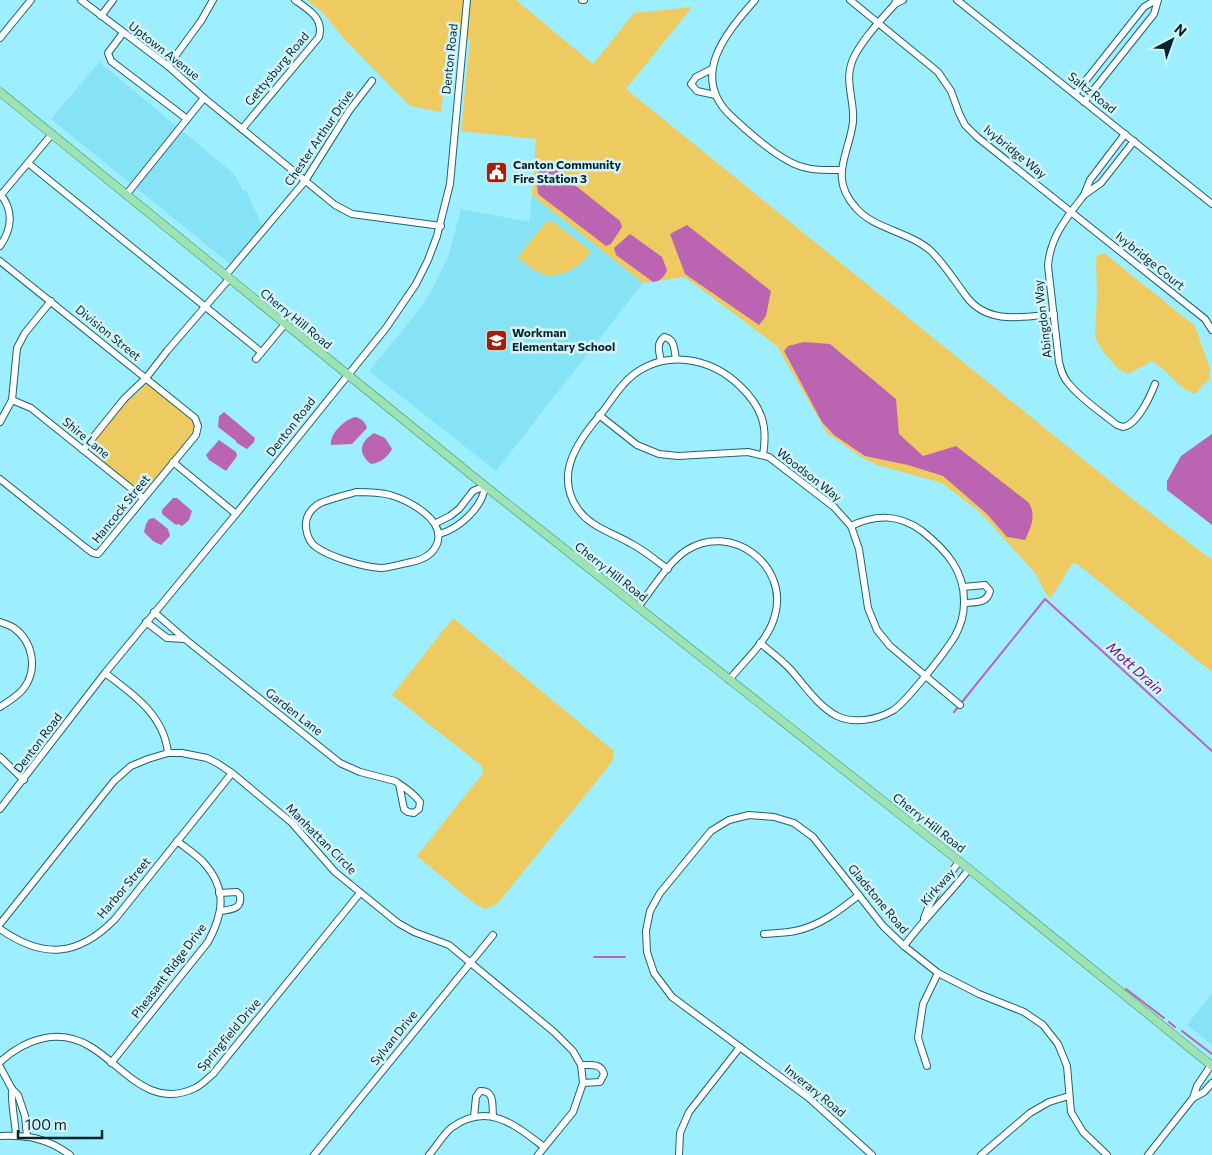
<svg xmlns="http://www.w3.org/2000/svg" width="1212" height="1155" viewBox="0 0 1212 1155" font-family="Commissioner,sans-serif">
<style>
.built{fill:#86e3f6}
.green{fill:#edcb61}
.water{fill:#bb64b1}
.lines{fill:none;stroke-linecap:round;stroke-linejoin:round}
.stream{stroke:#bb64b1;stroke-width:2}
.minor-casing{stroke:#21616d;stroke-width:8}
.major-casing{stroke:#3d9464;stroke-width:9}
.minor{stroke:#fff;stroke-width:6}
.major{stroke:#9ee3b4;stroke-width:8}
.labels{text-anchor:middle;stroke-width:5;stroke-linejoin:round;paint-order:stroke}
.street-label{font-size:12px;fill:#02262c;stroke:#d4f3f9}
.poi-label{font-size:12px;font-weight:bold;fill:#02262c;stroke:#d4f3f9;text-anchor:start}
.water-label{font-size:14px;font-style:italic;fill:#7a0672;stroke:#d4f3f9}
</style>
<rect width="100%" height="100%" fill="#9deeff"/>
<!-- built -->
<g class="built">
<polygon points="99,62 232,172 236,177 243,191 246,190 262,225 230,264 51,119"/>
<polygon points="532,195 643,283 496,471 369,371 420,309 433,288 449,254 461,209 529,222"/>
<polygon points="1212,993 1212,1045 1187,1025"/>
</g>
<!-- green -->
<g class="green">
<polygon points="307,0 516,0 593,64 634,13 692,7 626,89 1131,498 1212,560 1212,672 1076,563 1072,564 1051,598 1046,594 1035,573 980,512 942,483 877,465 861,457 827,433 777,346 685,277 643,283 532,195 536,139 461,131 470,40 451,27 441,112 410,106 344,39 323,13"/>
<path d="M552 221 591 251C581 267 560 281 540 273 532 270 525 263 518 257L546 222Z"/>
<path d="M1104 253 1195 326 1210 369 1209 379 1195 394C1176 387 1168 370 1152 361L1128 374 1118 369 1102 350 1095 337 1097 296 1096 259 1099 254Z"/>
<polygon points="146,382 197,423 194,431 143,494 88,449 127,401 138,393"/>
<polygon points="453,618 614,751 612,762 497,904 485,909 475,904 417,856 483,773 482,766 392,695"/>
</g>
<!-- water -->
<g class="water">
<polygon points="551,166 620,221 622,227 611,244 606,246 538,194 536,176 541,168"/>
<polygon points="687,225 771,291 766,316 759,325 685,274 670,234"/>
<path d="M630 234 662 257 667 270C664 277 661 281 653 282L616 255 614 248Z"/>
<path d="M804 342 830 344 896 399 899 434 923 456 956 446 1028 502C1037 514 1031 528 1025 540L1007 537 987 514 943 476 908 465 865 456 834 435 822 422 784 351 788 346Z"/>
<polygon points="224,412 255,438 254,442 247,449 237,443 235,440 218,427 219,416"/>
<path d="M356 417C362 419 365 422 367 428L352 444 331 445C329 434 346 418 356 417Z"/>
<path d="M374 433 385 438 392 449C388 457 380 463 371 464 357 453 360 442 374 433Z"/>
<polygon points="1212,434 1212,525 1167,490 1167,481 1181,456"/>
<polygon points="219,440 236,452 237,456 226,471 209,460 206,455"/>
<polygon points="173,498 177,498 192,511 189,520 182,526 178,524 176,525 162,514 162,510"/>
<polygon points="154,518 168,529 170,536 161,545 153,541 144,532 146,524 149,519"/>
</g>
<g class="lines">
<!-- stream -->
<g class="stream">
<polyline points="954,712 1045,599 1212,751"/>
<polyline points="594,957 625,957"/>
<polyline points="1126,989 1164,1018"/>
<polyline points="1169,1022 1175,1027"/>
<polyline points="1182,1031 1212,1054"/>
</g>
<defs>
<g id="minor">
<polyline points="81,0 168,66 204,98 126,195"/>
<polyline points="582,0 584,0"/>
<path d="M755 0C726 33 689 76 731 116 747 131 782 162 803 167 815 171 828 170 841 170"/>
<polyline points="850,0 938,72 951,91 959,113 965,125 977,137 1205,319 1212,330"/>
<polyline points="896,0 895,4 903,0"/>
<polyline points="957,0 1212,204"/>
<path d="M895 4C881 20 865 36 855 55 842 79 855 98 853 122 849 155 828 177 856 208 874 229 908 231 931 251 945 265 954 280 966 296 987 325 1023 317 1054 314"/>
<polyline points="101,16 113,0"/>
<polyline points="123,33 108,53 111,61 187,119"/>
<polyline points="0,38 31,0"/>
<polyline points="168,66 201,21 213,0"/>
<polyline points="712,69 696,77 691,84 697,91 715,95"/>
<polyline points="1075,94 1144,7 1156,0"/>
<polyline points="204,98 335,205 352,214 441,226"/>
<polyline points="1084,102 1154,14 1158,0"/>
<path d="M242 129 319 37C324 18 309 10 295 0"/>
<polyline points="1125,134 1090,180 1084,195 1101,183 1134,141"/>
<polyline points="28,163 261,352"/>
<path d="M0 194C14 210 12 229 0 246"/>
<polyline points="1,195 52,134"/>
<path d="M1084 195C1067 217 1050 237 1048 266L1059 362C1061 370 1063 378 1069 384 1082 400 1101 412 1117 425L1123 427C1137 425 1150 397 1155 384"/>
<polyline points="0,261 195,418 198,426 196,435 98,554 93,553 86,548 0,479"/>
<polyline points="225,276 305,181 349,111 372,81"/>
<polyline points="256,359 285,324"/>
<path d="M661 361C659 351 656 344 664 337 675 339 674 349 676 359"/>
<polyline points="12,400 31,408 143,498"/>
<polyline points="599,415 637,445 659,454 678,456 748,452 769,457 834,507 851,526 859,549 868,608 877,630 890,646 960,705"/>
<polyline points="0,422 12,400 17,348 25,333 51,301"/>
<polyline points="83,450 124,399 146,378 167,351 229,279"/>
<polyline points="173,462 236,514"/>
<path d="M356 492C368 492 379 492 390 495 410 501 446 520 437 544 432 556 422 560 411 562 401 564 390 568 381 568 363 567 330 557 316 547 310 543 307 535 306 528 305 519 309 511 317 505 324 500 347 495 356 492Z"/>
<path d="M436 523 450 516 459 509 473 491 485 486C483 507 459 529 439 534"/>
<path d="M668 569C655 560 644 550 630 543 611 532 590 527 577 508 553 471 581 438 604 410 613 398 621 384 633 375 667 349 711 358 740 386 762 407 768 426 763 455"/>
<path d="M963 587 985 585 990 591C987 604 975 602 964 603"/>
<path d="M638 607C652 590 668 562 687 550 731 522 789 565 775 615 769 640 745 660 729 680"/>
<path d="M154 612 185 639 340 763 360 772 395 781C404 787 414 793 420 802L419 809 414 813 408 812 404 809 399 784"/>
<path d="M0 622C5 624 10 625 14 628 33 642 38 669 24 688 19 695 8 702 0 707"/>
<polyline points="146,622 167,638 185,639"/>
<path d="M760 643C771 652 782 660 791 670 805 686 818 706 837 716 854 724 876 720 892 711 905 704 946 651 955 636 960 627 964 614 964 603 965 571 946 550 922 531 899 514 876 514 851 526"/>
<path d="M105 673C133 694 164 715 168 753"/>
<polyline points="0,757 24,780"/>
<polyline points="0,809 105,673 236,514 386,328 416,284 428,260 437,236 450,184 467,0"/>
<path d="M219 893 237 892 240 895C242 909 233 909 221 911"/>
<path d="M924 918C932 896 945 880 959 862"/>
<polyline points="0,924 114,781 131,766 148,759 168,753 182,753 207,758 217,763 232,773 292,823 335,872 398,923 414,932 449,945 554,1032 573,1051 581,1065 583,1083 573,1112 538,1155"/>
<path d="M0 929C43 959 78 957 115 919L232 773"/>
<path d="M764 934C774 933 785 933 795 931 820 926 840 910 859 895"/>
<path d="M904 946C924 919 948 896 969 869"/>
<path d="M0 1062C25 1039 59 1027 91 1047 124 1067 150 1110 195 1088 202 1085 208 1078 213 1074L360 893"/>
<path d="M111 1063 208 942C223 914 228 890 204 863 197 855 186 848 177 841"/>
<path d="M581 1065C591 1065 601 1063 604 1074L600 1082 583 1083"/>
<polyline points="927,1066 918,1038 923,1004 938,973"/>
<polyline points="0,1067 12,1089 18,1095 25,1116 27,1137"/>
<path d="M12 1089C11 1103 15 1121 16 1135"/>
<polyline points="1193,1098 1204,1092 1212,1083"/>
<path d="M474 1117 476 1097 480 1091C495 1090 492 1105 493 1116"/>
<path d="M0 1136C28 1135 47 1138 70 1155"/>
<polyline points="314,1155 493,935"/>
<path d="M429 1155C436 1147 443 1135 451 1128 488 1101 515 1125 544 1147"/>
<polyline points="679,1155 680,1133 689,1112 740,1047"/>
<polyline points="872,1155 809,1098 672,997 654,973 647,952 646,931 650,911 660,893 711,831 729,820 749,815 774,817 794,823 813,837 883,926 904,946 938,973 979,994 1024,1012 1043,1025 1058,1044 1067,1066 1071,1112 1083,1132 1107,1155"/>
<polyline points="981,1155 1030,1113 1049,1102 1069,1096"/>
<polyline points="1148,1155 1193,1098 1197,1086 1211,1065"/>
</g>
<polyline id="major" points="0,92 485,486 969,869 1212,1066"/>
</defs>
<!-- minor casing -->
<use href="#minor" class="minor-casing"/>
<!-- major casing -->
<use href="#major" class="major-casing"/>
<!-- minor -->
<use href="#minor" class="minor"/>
<!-- major -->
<use href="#major" class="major"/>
</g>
<!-- icons -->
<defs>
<symbol id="civic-square" viewBox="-11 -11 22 22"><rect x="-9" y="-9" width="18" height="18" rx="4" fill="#ab1d03" stroke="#d4f3f9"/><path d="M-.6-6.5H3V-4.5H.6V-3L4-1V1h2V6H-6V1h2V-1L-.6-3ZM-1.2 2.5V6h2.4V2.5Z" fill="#fff"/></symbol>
<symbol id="school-square" viewBox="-11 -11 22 22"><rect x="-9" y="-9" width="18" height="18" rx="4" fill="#ab1d03" stroke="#d4f3f9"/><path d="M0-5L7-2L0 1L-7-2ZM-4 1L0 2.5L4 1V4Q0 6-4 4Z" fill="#fff"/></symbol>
</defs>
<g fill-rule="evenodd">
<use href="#civic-square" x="484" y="160" width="25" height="25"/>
<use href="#school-square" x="484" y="328" width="25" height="25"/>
</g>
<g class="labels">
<!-- street labels -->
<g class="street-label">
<text transform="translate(164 51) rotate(38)" y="4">Uptown Avenue</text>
<text transform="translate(450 59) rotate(-84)" y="4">Denton Road</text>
<text transform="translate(277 69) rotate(-50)" y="4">Gettysburg Road</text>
<text transform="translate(1092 93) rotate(39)" y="4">Saltz Road</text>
<text transform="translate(319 138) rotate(-56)" y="4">Chester Arthur Drive</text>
<text transform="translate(1015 152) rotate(39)" y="4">Ivybridge Way</text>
<text transform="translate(1150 261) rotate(39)" y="4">Ivybridge Court</text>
<text transform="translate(296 319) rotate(39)" y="4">Cherry Hill Road</text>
<text transform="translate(1043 319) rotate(-97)" y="4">Abingdon Way</text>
<text transform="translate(108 333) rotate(39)" y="4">Division Street</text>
<text transform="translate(291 427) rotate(-52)" y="4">Denton Road</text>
<text transform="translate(86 438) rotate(39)" y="4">Shire Lane</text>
<text transform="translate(809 475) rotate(38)" y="4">Woodson Way</text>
<text transform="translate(121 509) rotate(-51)" y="4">Hancock Street</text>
<text transform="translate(611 572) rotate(38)" y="4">Cherry Hill Road</text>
<text transform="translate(294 712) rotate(38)" y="4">Garden Lane</text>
<text transform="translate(38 743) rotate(-53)" y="4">Denton Road</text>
<text transform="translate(929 823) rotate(38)" y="4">Cherry Hill Road</text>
<text transform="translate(321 839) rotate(45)" y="4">Manhattan Circle</text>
<text transform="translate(938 887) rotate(-48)" y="4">Kirkway</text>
<text transform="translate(124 888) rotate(-50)" y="4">Harbor Street</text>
<text transform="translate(878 899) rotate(50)" y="4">Gladstone Road</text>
<text transform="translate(169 971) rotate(-53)" y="4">Pheasant Ridge Drive</text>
<text transform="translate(229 1035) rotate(-50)" y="4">Springfield Drive</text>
<text transform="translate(394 1038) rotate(-51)" y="4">Sylvan Drive</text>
<text transform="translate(815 1091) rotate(39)" y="4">Inverary Road</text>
</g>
<!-- poi labels -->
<g class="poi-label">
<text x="513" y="169">Canton Community<tspan x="513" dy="14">Fire Station 3</tspan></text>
<text x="512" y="337">Workman<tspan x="512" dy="14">Elementary School</tspan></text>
</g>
<!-- water labels -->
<g class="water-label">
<text transform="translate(1135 668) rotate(42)" y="5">Mott Drain</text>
</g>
</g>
<!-- north arrow -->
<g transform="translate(1172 40) rotate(41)" stroke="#d4f3f9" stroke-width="4" paint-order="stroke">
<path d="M0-4L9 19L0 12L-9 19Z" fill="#02262c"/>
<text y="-8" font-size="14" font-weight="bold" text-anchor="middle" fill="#02262c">N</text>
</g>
<!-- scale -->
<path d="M18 1130v8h84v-8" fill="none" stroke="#02262c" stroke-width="2.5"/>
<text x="25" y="1130" font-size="15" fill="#02262c" stroke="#d4f3f9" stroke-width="4" paint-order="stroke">100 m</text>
</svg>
